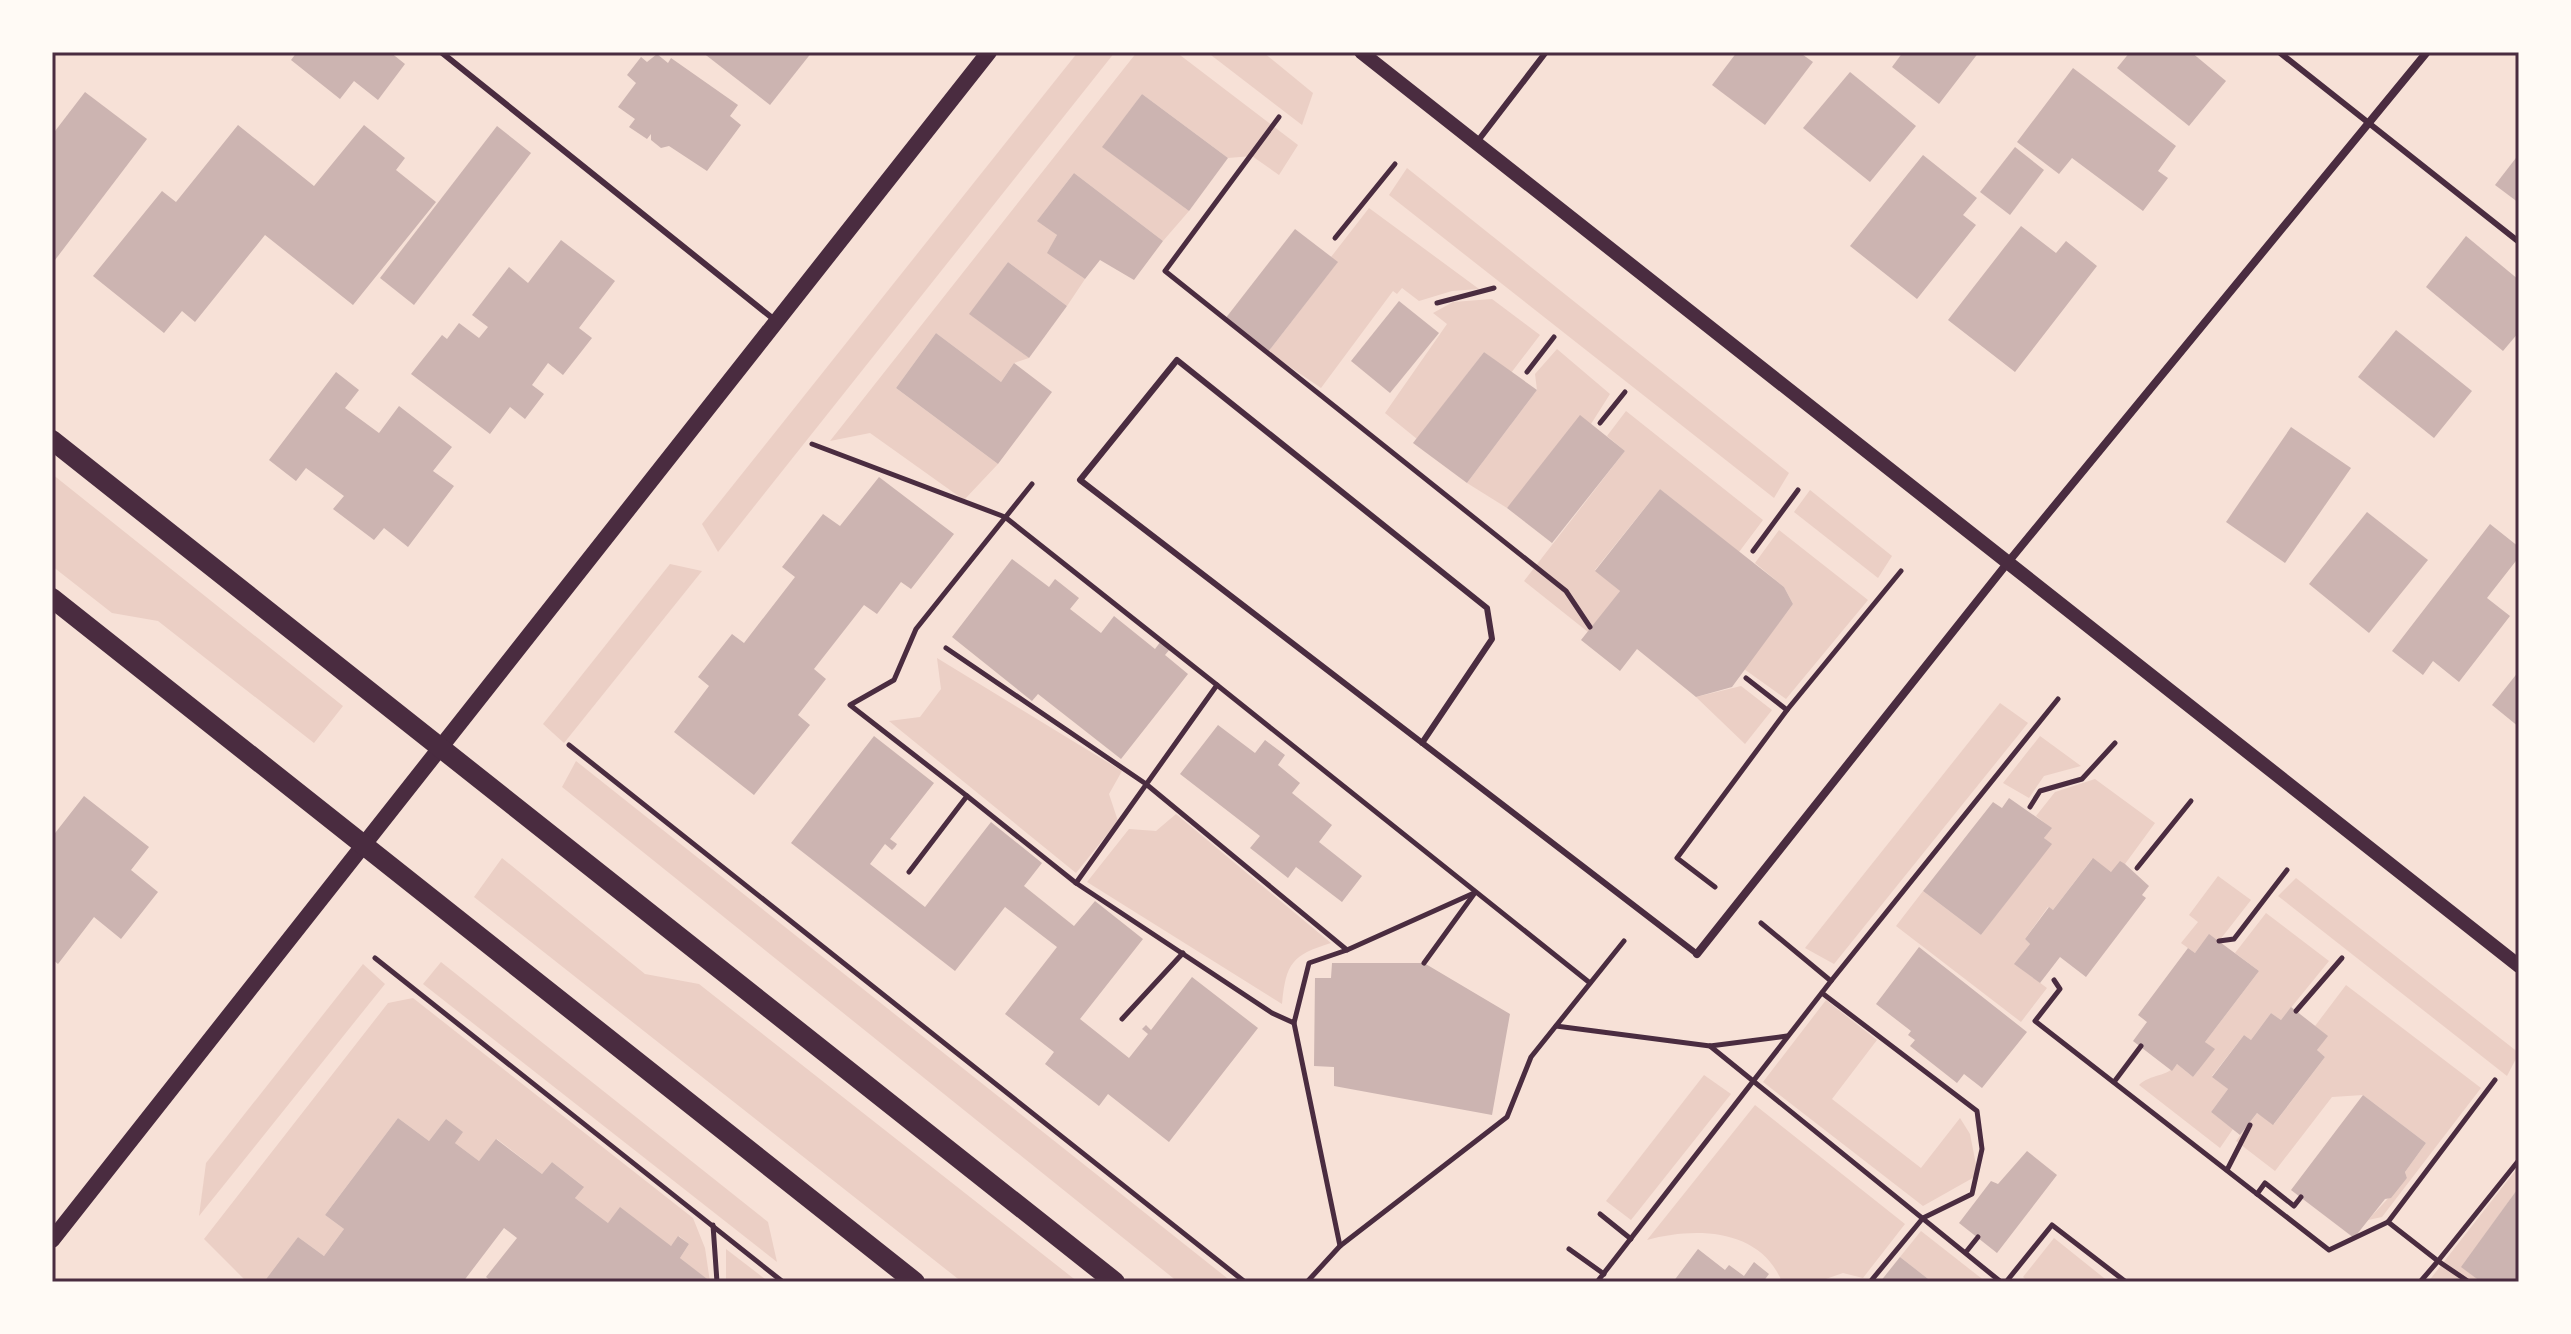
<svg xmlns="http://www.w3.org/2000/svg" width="2571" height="1334" viewBox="0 0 2571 1334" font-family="Lato,sans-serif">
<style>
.green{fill:#ebcfc5}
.building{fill:#ccb4b1}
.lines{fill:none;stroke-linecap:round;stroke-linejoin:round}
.path{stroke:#4a2c40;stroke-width:5}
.service{stroke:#4a2c40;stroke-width:6}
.minor{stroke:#4a2c40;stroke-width:8}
.tertiary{stroke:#4a2c40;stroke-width:14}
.secondary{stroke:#4a2c40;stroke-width:16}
.primary{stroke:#4a2c40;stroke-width:20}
.neatline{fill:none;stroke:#4a2c40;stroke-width:3}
</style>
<rect width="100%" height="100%" fill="#f7e1d7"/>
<!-- green -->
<g class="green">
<polygon points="1078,52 1115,52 718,552 702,524"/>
<polygon points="1137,52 1176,52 1298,145 1279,175 1252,156 1228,158 1142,94 1103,147 1189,211 1163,241 1074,173 1038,220 1057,235 1048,253 1085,279 1067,306 1008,262 970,314 1029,358 1014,363 1001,382 936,333 896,388 998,464 964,500 870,433 830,441"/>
<polygon points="1207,52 1263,52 1313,93 1302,125"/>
<polygon points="1407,168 1789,473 1774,498 1389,195"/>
<polygon points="1369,208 1479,289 1452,291 1419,301 1402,288 1397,294 1393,291 1321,388 1268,352 1337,263 1331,257"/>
<polygon points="1492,299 1540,335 1511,373 1484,352 1417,439 1385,413 1447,324 1433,313 1453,302"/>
<polygon points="1557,349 1610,394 1591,424 1507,508 1467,483 1537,390 1535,374"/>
<polygon points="1626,411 1763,520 1739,552 1660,489 1595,570 1620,591 1588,632 1524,581 1625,451 1607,436"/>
<polygon points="52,474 343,706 314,743 158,621 112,613 52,566"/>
<polygon points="1810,490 1892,556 1878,578 1794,512"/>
<polygon points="1779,530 1868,600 1786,699 1744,669 1793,604 1784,587 1755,563"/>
<polygon points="670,564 702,571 564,743 543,724"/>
<polygon points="937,658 1122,771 1109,794 1118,821 1076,873 889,721 920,717 941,689"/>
<polygon points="1741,686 1772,710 1745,744 1696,697"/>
<polygon points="2000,703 2028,723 1834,964 1805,948"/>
<polygon points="2040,736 2081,766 2044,776 2029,798 2003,783"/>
<polygon points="576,761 1232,1282 1178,1282 562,787"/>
<polygon points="2095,779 2155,823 2125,864 2111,872 2092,859 2053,910 2048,907 2025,939 2030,944 2015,964 2047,988 2021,1022 1896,926 1923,891 1981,935 2051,844 2044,838 2051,828 2036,816 2055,792"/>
<path d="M1176 814 1331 943C1292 955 1286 963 1282 1004L1087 882 1129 829 1156 831Z"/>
<polygon points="502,858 645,974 699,984 1078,1282 962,1282 474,897"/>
<polygon points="2218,876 2251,900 2219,941 2209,935 2195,953 2181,943 2198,922 2189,915"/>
<polygon points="2296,878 2519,1053 2507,1076 2278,896"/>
<path d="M2266 913 2329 961 2281 1020 2271 1013 2251 1040 2244 1035 2212 1076 2228 1089 2211 1112 2233 1129 2220 1148 2139 1085C2150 1074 2168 1077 2177 1064L2193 1077 2214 1049 2205 1042 2259 971 2235 953Z"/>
<polygon points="441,962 768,1222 777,1262 423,984"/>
<polygon points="363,964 385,984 199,1216 206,1163"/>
<polygon points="2346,985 2481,1088 2382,1217 2368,1220 2407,1178 2405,1172 2426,1143 2363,1095 2332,1097 2275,1171 2236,1141 2257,1113 2274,1124 2325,1057 2317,1050 2327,1036 2315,1026"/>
<polygon points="413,998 693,1218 705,1248 710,1282 680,1258 689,1244 679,1236 671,1246 608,1223 575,1198 583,1186 552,1162 542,1174 497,1139 479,1161 455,1143 446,1119 429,1141 398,1118 325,1215 344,1229 324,1256 298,1237 266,1282 247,1282 204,1239 388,1003"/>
<polygon points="1826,1000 1877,1040 1832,1099 1921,1168 1960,1118 1970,1134 1978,1175 1923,1206 1763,1082"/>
<polygon points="1704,1075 1731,1094 1631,1220 1606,1201"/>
<path d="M1755 1105 1905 1224 1863 1278 1843 1273 1817 1282H1782C1760 1228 1695 1227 1647 1240Z"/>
<polygon points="2519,1166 2519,1187 2462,1267 2481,1282 2428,1282"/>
<polygon points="1921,1231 1986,1282 1932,1282 1900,1257"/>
<polygon points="2054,1238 2109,1282 2029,1282 2023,1277"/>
<polygon points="726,1249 769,1282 726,1282"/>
</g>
<!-- building -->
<g class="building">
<polygon points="297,52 390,52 405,64 378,100 354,81 340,99 291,60"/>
<polygon points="702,52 812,52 770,105"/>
<polygon points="1737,52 1799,52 1813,62 1765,125 1712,85"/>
<polygon points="1903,52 1979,52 1939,104 1892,67"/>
<polygon points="2130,52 2191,52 2226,81 2189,126 2117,68"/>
<polygon points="657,54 668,63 671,58 738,105 730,116 741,125 707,171 669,146 661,148 651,140 651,134 647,139 629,127 635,119 618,107 636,83 627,75 641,57 647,62"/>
<polygon points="2073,68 2176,146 2158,171 2168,178 2143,211 2072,158 2059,174 2017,142"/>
<polygon points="1850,72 1916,126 1870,182 1803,128"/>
<polygon points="85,92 147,139 55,260 52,258 52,135"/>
<polygon points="1142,94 1228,158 1189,211 1102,147"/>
<polygon points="238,125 314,186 364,125 405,158 396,170 436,202 353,305 265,235 195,322 182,311 164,333 93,276 162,191 176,202"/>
<polygon points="497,126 531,153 414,305 380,278"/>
<polygon points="2015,147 2044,170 2010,215 1980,192"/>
<polygon points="2519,154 2519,203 2495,185"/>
<polygon points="1923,155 1977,198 1963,215 1976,225 1917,299 1850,246"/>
<polygon points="1074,173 1163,241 1134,280 1100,260 1085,279 1047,253 1057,235 1037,221"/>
<polygon points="2021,226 2056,253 2066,241 2097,266 2015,372 1948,320"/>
<polygon points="1295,229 1338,262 1268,352 1225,319"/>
<polygon points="2466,236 2519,280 2519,332 2503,351 2426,287"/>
<polygon points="561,240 615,281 579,328 592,338 563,375 548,363 532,385 544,394 525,419 510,407 490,434 411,374 442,335 447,339 459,323 479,338 488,327 472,315 509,267 528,283"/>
<polygon points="1008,262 1067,306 1029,358 969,314"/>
<polygon points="1399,301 1439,333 1390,393 1351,361"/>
<polygon points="2396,330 2472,391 2434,438 2358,377"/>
<polygon points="936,333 1001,382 1014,363 1052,392 998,464 896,388"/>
<polygon points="1484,352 1537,390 1467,483 1413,443"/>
<polygon points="336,372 359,390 345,408 379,433 399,406 452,447 433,471 454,486 408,547 384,528 374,540 333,509 344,496 306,468 296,481 269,460"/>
<polygon points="1580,415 1625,451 1552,543 1507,508"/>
<polygon points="2291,427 2351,468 2285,563 2226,522"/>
<polygon points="879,477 954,534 911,589 901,582 877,614 864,605 814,669 826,679 798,715 810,725 754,795 674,732 709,686 698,677 732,634 744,643 795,577 782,567 823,514 840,526"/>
<polygon points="1660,489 1784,587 1793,604 1732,687 1696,697 1637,649 1620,671 1581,640 1620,591 1595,571"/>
<polygon points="2367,512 2428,560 2369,633 2309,584"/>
<polygon points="2490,524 2519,547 2519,557 2487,598 2510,616 2459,682 2433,661 2423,675 2392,651"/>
<polygon points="1012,559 1049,587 1055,579 1079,598 1070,609 1101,633 1114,616 1155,649 1161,641 1170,649 1165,655 1188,674 1121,759 1038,694 1032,701 952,637"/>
<polygon points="2519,671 2519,727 2492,705"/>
<polygon points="1218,725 1255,753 1265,740 1285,755 1278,765 1300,783 1292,793 1332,825 1319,842 1362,876 1342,902 1296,867 1288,878 1250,848 1260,836 1180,774"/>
<polygon points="874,736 934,783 890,839 897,844 895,847 892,850 885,844 870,864 925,907 991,822 1042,863 1024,886 1074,926 1095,901 1143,939 1080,1019 1129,1058 1148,1034 1142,1029 1146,1025 1151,1030 1192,977 1258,1028 1169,1142 1108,1094 1099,1106 1045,1064 1054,1052 1005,1014 1057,947 1005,907 955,971 791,843"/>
<polygon points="84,796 149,847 131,870 158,892 121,939 94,917 58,964 52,959 52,837"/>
<polygon points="2009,798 2052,828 2044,838 2052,844 1981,935 1923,891 1993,802 2002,808"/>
<polygon points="2093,858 2111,872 2120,861 2125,864 2149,886 2142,895 2146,898 2086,977 2060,957 2040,983 2014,964 2030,944 2025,939 2049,907 2053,910"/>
<polygon points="2209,934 2259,971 2205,1042 2215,1049 2193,1077 2177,1064 2172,1071 2133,1041 2147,1022 2138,1015 2188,948 2195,953"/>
<polygon points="1919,947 2027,1032 1982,1088 1964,1074 1957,1083 1910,1046 1915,1040 1908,1035 1911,1031 1876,1004"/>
<polygon points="1332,963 1424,963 1510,1014 1492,1115 1334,1086 1334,1067 1314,1066 1315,978 1331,978"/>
<polygon points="2291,1007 2328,1036 2317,1050 2325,1057 2273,1125 2257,1113 2240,1135 2211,1112 2228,1089 2212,1077 2244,1035 2251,1040 2271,1013 2281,1020"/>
<polygon points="2363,1095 2426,1143 2405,1172 2407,1178 2391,1198 2385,1199 2354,1238 2291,1190"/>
<polygon points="398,1118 429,1141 446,1119 463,1132 455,1143 479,1161 496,1139 542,1174 552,1162 584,1187 575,1198 608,1223 620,1207 671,1246 678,1236 689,1244 680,1258 711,1282 492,1282 486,1277 517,1238 504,1228 463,1282 264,1282 298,1237 324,1256 344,1229 325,1215"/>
<polygon points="2027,1151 2057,1175 1997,1253 1959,1223 1991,1181 1998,1184"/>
<polygon points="2519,1187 2519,1282 2481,1282 2461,1267"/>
<polygon points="1698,1249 1725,1270 1729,1265 1744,1276 1754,1262 1769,1274 1763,1282 1673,1282"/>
<polygon points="1900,1257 1932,1282 1880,1282"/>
</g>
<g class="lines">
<!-- path -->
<g class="path">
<polyline points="1279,117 1165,271 1566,591 1590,627"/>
<polyline points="1335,238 1395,164"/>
<polyline points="1437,303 1494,288"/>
<polyline points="1527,372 1554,337"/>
<polyline points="1600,423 1625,392"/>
<polyline points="812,444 1005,517 1217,685"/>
<polyline points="1753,551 1798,490"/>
<polyline points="946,648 1146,784 1347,950 1309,963 1294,1023 1272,1013 1076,883 1217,685 1590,983"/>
<polyline points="1746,678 1787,710"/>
<polyline points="569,745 1245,1282"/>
<polyline points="967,796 850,705 894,680 916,629 1032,484"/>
<polyline points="2030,807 2040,791 2082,779 2115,743"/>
<polyline points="2137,868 2191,801"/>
<polyline points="909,872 967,796 1076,883"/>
<polyline points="1715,887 1677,858 1787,710 1901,571"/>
<polyline points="1761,923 1831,981"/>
<polyline points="2219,941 2234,939 2287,870"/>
<polyline points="1347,950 1474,893"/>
<polyline points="375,958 783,1282"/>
<polyline points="1424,963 1474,894"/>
<polyline points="2054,980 2060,989 2035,1021 2329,1250 2388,1222 2495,1080"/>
<polyline points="1822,993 1977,1111 1982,1149 1972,1194 1923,1218 1870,1282"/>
<polyline points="2296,1011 2342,958"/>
<polyline points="1122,1019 1183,953"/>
<polyline points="1294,1023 1340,1246"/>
<polyline points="1556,1026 1710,1046 1787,1036"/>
<polyline points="1710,1046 2001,1282"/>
<polyline points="2114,1082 2141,1046"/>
<polyline points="2227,1170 2250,1125"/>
<polyline points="2257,1194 2265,1183 2294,1206 2301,1197"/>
<polyline points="1600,1214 1631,1239"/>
<polyline points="2388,1222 2438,1261 2420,1282"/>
<polyline points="713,1225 717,1282"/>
<polyline points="1569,1249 1604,1274"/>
<polyline points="1966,1252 1978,1237"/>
<polyline points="1307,1282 1340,1246 1507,1117 1531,1057 1624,941"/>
<polyline points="1597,1282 1831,981 2058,699"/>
<polyline points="1839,1282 1853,1282"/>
<polyline points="2006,1282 2052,1225 2126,1282"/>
<polyline points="2469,1282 2438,1261 2519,1160"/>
</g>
<!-- service -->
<g class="service">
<polyline points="441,52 776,321"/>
<polyline points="2279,52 2519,242"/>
<polyline points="1477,142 1546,52"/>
<polyline points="1422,743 1492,639 1487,608 1177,360 1080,480 1697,954"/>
</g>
<!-- minor -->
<polyline class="minor" points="1697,954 2009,561 2427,52"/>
<!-- tertiary -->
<polyline class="tertiary" points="1361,52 2519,966"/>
<!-- secondary -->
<polyline class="secondary" points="52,1240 989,52"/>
<!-- primary -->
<g class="primary">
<polyline points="52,440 1115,1282"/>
<polyline points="52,598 915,1282"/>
</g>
</g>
<!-- border -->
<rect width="2571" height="1334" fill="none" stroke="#fffaf5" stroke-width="108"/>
<rect x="54" y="54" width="2463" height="1226" class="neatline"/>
</svg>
